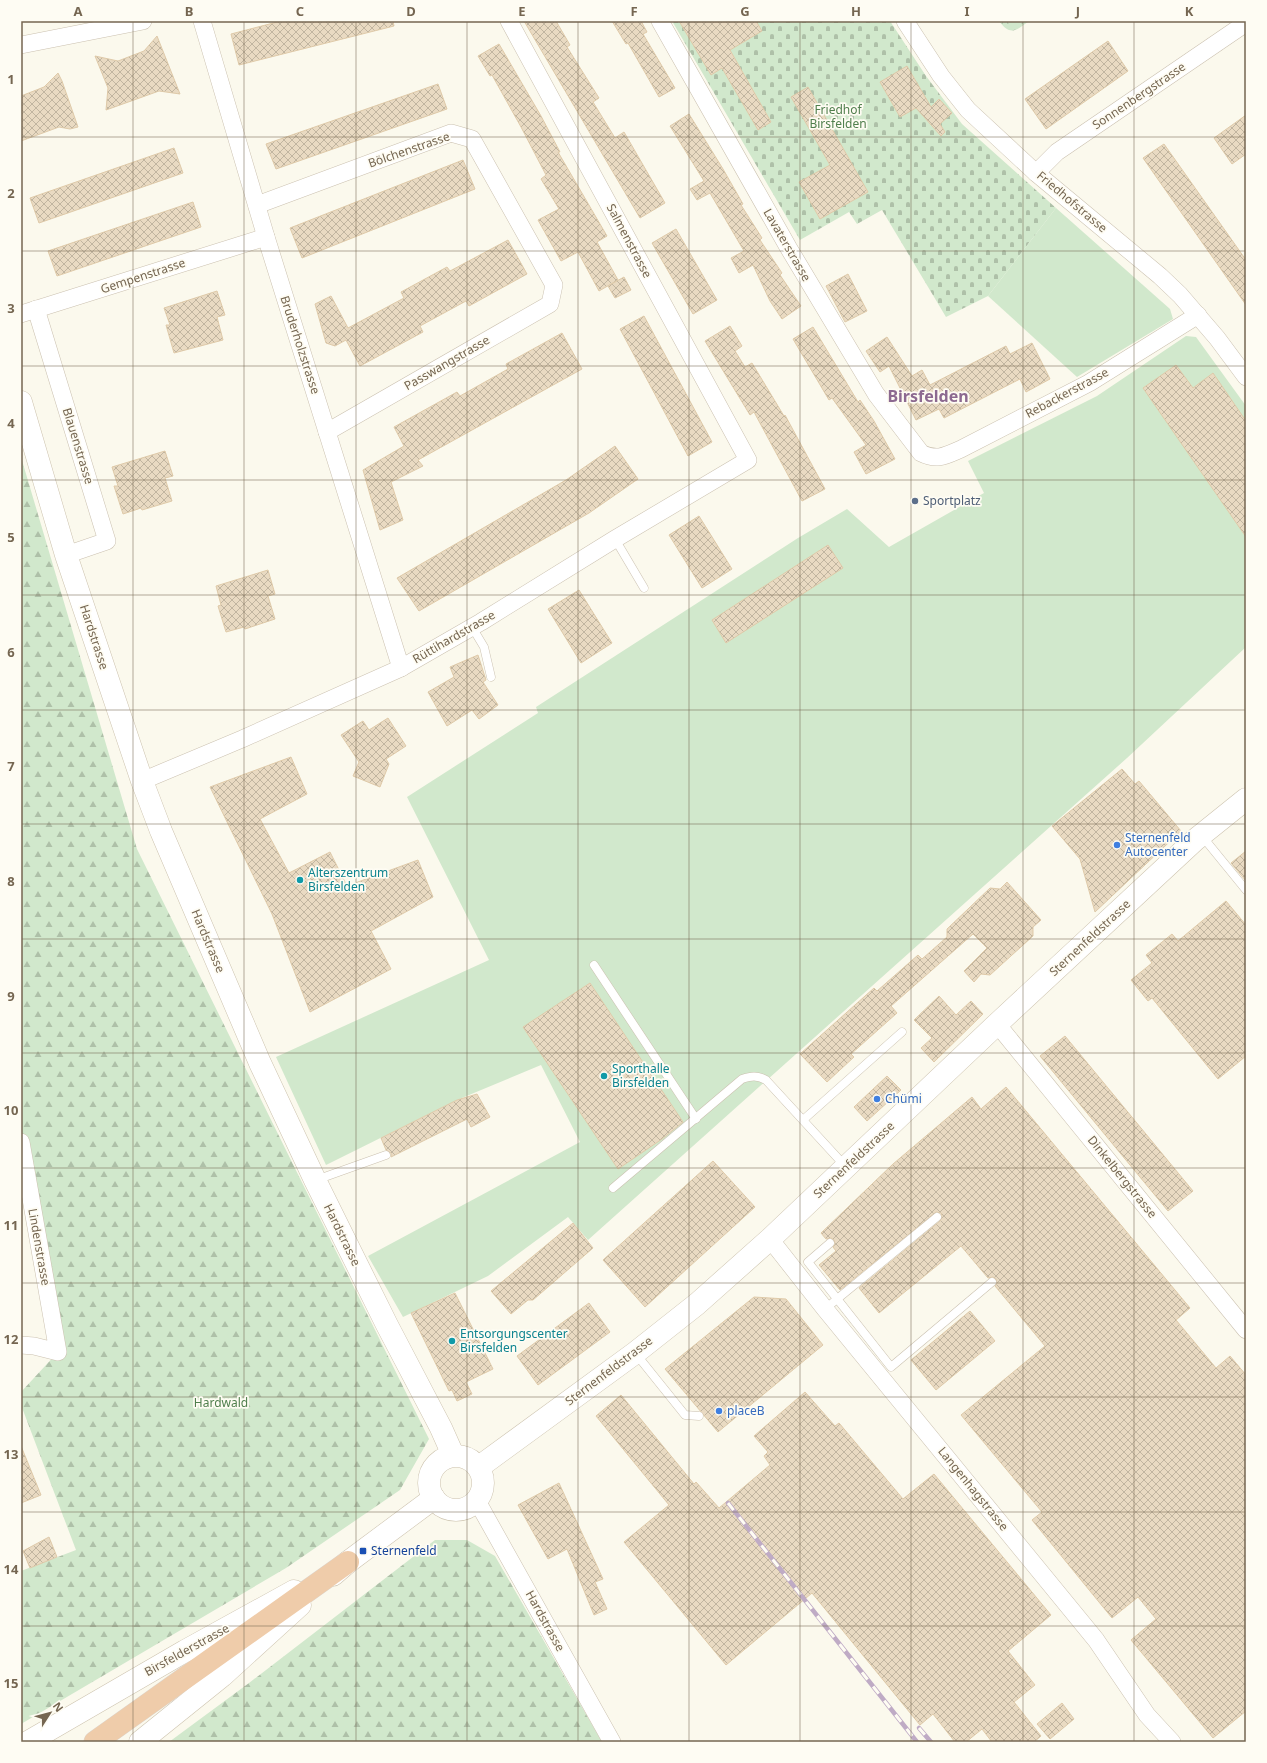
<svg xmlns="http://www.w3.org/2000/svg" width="1267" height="1763" viewBox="0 0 1267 1763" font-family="'Noto Sans',sans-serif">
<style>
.forest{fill:url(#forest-firs)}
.cemetery{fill:url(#cemetery-stones)}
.park{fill:url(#park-crowns)}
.garden{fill:#d1e8cc}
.building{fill:url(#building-cross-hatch);stroke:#dfcaa9}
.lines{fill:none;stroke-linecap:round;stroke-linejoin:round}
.lane-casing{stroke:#cbc1b0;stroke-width:9}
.street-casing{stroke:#cbc1b0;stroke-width:18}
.secondary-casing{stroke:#cdc3af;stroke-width:23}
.highway-casing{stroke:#dbd7d2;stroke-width:23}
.lane{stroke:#fff;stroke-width:8}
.street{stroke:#fff;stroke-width:17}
.secondary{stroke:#fff;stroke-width:22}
.highway{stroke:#efccaa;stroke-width:22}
.rail-casing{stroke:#bfabc5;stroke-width:4.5}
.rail{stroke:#fefcf3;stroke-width:3;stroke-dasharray:9;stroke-linecap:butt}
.grid{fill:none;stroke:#756651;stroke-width:1;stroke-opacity:0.55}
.service-dot{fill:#5c6f8a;stroke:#fefcf3;stroke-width:1.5}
.shop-dot{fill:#3f7fe0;stroke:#fefcf3;stroke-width:1.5}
.culture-dot{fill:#0f9aa8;stroke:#fefcf3;stroke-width:1.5}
.transit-dot{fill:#1a4fb4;stroke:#fefcf3;stroke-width:1.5}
.labels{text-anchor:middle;stroke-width:3.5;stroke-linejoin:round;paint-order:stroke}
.street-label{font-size:12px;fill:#756651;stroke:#fefcf3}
.park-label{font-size:12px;fill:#507f4d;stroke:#fefcf3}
.service-label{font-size:12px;fill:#4e5e75;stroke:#fefcf3;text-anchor:start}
.shop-label{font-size:12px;fill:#366cbe;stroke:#fefcf3;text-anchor:start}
.culture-label{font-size:12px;fill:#0d838f;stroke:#fefcf3;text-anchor:start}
.transit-label{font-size:12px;fill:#164399;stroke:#fefcf3;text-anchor:start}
.district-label{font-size:16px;font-weight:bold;fill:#8c6990;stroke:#fefcf3}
.neatline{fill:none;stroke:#756651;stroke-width:1.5}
.grid-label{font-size:13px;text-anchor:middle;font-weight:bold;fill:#756651}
</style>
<defs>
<pattern id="forest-firs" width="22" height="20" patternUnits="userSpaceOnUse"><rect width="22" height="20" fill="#d1e8cc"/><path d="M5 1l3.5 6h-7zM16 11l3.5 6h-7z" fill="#aec0a8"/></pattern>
<pattern id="cemetery-stones" width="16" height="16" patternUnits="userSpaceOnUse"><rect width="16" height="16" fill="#d1e8cc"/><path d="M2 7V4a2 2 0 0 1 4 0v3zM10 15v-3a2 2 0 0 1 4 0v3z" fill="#aec0a8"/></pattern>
<pattern id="park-crowns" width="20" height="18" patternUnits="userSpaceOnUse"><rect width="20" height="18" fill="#d1e8cc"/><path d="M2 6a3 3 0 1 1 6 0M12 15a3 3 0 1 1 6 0" fill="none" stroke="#aec0a8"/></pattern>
<pattern id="building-cross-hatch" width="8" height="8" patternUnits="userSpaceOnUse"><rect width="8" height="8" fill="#e9dac2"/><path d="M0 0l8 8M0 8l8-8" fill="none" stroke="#c1b5a0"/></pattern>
</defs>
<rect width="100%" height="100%" fill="#fbf9ed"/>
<!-- forest -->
<g class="forest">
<polygon points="21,457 137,849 429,1439 400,1490 286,1568 21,1724 21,1571 76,1550 21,1405 21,1392 58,1352 21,1142"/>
<polygon points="435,1540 467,1540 495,1556 602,1742 169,1742 249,1683"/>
</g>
<!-- cemetery -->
<polygon class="cemetery" points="672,21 890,21 926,76 962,124 1056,208 988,296 946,317 882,210 857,224 849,212 800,240"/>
<!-- park -->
<path class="park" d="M999 21H1029C1016 31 1010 36 999 21Z"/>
<!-- garden -->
<g class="garden">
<polygon points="1056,208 1170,309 1173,319 1077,377 988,296"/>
<polygon points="1186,336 1196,337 1246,406 1246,647 1127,758 588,1240 568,1217 488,1276 403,1317 368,1256 580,1142 541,1065 457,1100 326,1165 276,1057 489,960 407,797 538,713 536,707 798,538 847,509 889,547 984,493 968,461 1097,396"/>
</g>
<!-- building -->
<g class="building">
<polygon points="281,21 393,21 394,26 239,65 231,34"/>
<polygon points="524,21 556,21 570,45 567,47 599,98 593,102 615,138 624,132 665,203 640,218"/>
<polygon points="612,21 641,21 647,32 643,34 675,88 659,97 628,43 626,44"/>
<polygon points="679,21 756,21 762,31 730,50 771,122 758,130 722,68 711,75"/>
<polygon points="157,36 180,94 159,91 106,110 108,88 95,56 118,61 144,51"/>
<polygon points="1108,41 1128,71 1046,129 1025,99"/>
<polygon points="499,44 541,116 560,152 558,152 607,236 597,242 618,280 599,291 578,252 561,261 538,220 559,209 541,179 546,175 521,127 492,75 490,76 478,56"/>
<polygon points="907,66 931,107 939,99 952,113 940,124 945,132 941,136 916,108 900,117 880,82"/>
<polygon points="58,73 62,81 78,127 70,129 59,127 21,141 21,96 44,87"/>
<polygon points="438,84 447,109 276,169 266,144"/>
<polygon points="808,87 868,192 820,219 799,182 830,165 791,97"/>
<polygon points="689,114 723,169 743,204 741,205 762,238 760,240 782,273 780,275 801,306 782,319 770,301 753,265 739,273 731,258 744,251 710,193 697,200 690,189 704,181 670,126"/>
<polygon points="1246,115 1246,154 1232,164 1214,138"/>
<polygon points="1164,144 1246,260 1246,305 1143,158"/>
<polygon points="174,148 183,173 39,223 30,198"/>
<polygon points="463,160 475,189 302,258 290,228"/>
<polygon points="193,202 201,227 57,276 48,251"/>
<polygon points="676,229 717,300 693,314 652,243"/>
<polygon points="508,240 527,274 469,306 466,301 420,326 423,332 360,366 346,340 335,346 326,343 315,304 331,296 348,328 404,298 401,292 447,267 450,271"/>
<polygon points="848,274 867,311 845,322 826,286"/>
<polygon points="624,277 631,290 615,298 608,286"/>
<polygon points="217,291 225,315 217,317 223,340 174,353 166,325 170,325 164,308"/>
<polygon points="644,316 712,442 688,456 620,329"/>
<polygon points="730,326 742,346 735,351 745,367 752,363 784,416 785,415 825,489 802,501 754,412 750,415 705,341"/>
<polygon points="813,327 858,402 860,400 874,421 895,459 866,474 854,452 866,445 832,398 829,400 793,339"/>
<polygon points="562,333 582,369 418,460 423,466 391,482 403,520 380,530 363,470 404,446 394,427 457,392 460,396 508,369 506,364"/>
<polygon points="887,337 912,376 922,370 930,385 1006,346 1010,354 1032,343 1050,379 1026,392 1020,379 944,418 939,409 916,420 889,366 880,372 866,351"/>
<polygon points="1176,365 1193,388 1213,373 1246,421 1246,537 1143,388"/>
<polygon points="615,446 638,479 589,513 419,611 397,578 566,480"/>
<polygon points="165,451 173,476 165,478 172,501 142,510 141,508 123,514 114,486 118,486 112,467"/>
<polygon points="699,516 732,569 702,588 669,535"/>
<polygon points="828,545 843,568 726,643 712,620"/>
<polygon points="268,570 275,594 268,596 275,619 245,629 244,627 226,632 218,606 221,605 216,586"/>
<polygon points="579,590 612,643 581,663 548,609"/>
<polygon points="478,655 486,680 483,682 498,705 479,719 472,710 447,726 428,692 454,677 450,667"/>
<polygon points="388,718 406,746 386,759 389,764 380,787 353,776 359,762 341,735 363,721 369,730"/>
<polygon points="291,757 307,794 260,819 289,873 330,852 347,886 418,860 433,897 371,931 391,969 310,1012 272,914 210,787"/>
<polygon points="1122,769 1135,784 1139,781 1181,831 1095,912 1080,859 1052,826"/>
<polygon points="1246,851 1246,881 1231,863"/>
<polygon points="1007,882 1041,920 1033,927 1033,936 990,975 981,974 974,982 964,971 987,948 973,934 891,1006 897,1013 851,1054 854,1057 827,1082 800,1054 874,988 877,991 918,955 922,959 947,937 947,929 990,888 1000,889"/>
<polygon points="1226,901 1246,925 1246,1056 1218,1079 1152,998 1148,1001 1131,980 1152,963 1146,955 1172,934 1178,941"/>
<polygon points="590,983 683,1122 662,1139 618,1169 523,1027"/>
<polygon points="939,996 956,1015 971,1001 983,1014 934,1062 921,1048 932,1038 914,1020"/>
<polygon points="1065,1036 1193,1191 1168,1211 1040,1056"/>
<polygon points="887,1076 901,1090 867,1121 854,1107"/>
<polygon points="1006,1087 1190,1308 1176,1320 1216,1368 1230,1356 1246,1375 1246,1711 1213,1738 1131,1640 1156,1619 1138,1597 1112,1618 1032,1520 1042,1512 961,1415 1045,1346 995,1286 997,1283 996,1279 993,1277 988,1278 961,1246 879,1313 859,1288 940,1221 942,1216 941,1213 936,1212 840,1290 819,1265 836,1251 833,1247 835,1244 834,1240 831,1238 826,1239 821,1233 893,1164 972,1097 981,1109"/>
<polygon points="477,1094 490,1117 471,1127 467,1119 391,1157 391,1153 386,1150 381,1138 457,1100"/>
<polygon points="713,1161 755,1207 645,1307 603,1260"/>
<polygon points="573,1223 593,1248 533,1300 528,1300 511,1314 491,1291"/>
<polygon points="455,1293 493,1369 466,1382 472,1394 457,1401 452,1390 449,1391 411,1313"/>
<polygon points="754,1297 786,1299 823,1345 718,1432 665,1369"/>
<polygon points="589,1303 610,1332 538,1385 517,1356"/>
<polygon points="970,1311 995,1341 936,1390 911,1360"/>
<polygon points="805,1392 835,1426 839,1423 903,1499 934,1474 1051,1615 1008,1651 1035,1685 1014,1702 1041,1736 1034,1742 992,1742 982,1729 966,1742 955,1742 933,1714 920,1725 812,1593 726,1665 624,1542 669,1505 596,1416 621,1395 694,1484 696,1482 719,1508 770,1465 764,1456 768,1452 754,1436"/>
<polygon points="21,1446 41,1495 21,1503"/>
<polygon points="559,1483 603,1579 595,1582 607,1609 594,1615 567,1549 548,1559 518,1505"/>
<polygon points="49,1537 57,1557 30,1568 23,1551"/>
<polygon points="1062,1703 1074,1719 1050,1739 1037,1724"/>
</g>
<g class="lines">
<defs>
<g id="lane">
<polyline points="615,539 644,588"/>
<polyline points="472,627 484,647 491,677"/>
<polyline points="1202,836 1246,890"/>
<polyline points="594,965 696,1119"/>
<polyline points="803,1120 902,1032"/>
<polyline points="316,1180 386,1155"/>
<path d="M613 1188 742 1079C751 1076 757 1075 766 1080L846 1167"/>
<polyline points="830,1243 808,1262 891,1367 992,1282"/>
<polyline points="825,1309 937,1217"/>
<polyline points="636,1354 685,1415 699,1416"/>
</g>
<g id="street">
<polyline points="202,21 266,237 401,668"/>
<path d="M660 21 788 247 876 394 921 453C937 461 945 456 961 449L1089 383 1198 315"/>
<polyline points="905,21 941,76 968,110 1036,173 1160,276 1180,295 1217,338 1246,377"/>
<polyline points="21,45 143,21"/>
<polyline points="1036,173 1057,152 1246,23"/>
<polyline points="257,205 451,133 472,139 554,285 550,304 327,432"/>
<polyline points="36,309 107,541 66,555"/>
<polyline points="21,314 266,237"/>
<polyline points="142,781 242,739 401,668 481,622 615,539 748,460 509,21"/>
<polyline points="997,1024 1246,1330"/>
<polyline points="21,1142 58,1352 34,1346 21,1345"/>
<polyline points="770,1239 825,1309 1096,1640 1147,1715 1172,1742"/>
<polyline points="477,1501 612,1742"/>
</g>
<g id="secondary">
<polyline points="21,402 66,555 142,781 161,831 260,1063 315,1180 387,1325 441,1428 453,1455"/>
<circle cx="456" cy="1483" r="27"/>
<polyline points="479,1467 635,1353 697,1304 770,1239 997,1024 1195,840 1246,799"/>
<polyline points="333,1575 348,1562 434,1498"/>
<polyline points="28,1742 185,1651 294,1591"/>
<polyline points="140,1742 222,1676 300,1605"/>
</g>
<polyline id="highway" points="95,1742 348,1562"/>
</defs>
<!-- lane casing -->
<use href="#lane" class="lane-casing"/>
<!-- street casing -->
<use href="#street" class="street-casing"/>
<!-- secondary casing -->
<use href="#secondary" class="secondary-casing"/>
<!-- highway casing -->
<use href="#highway" class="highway-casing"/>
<!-- lane -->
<use href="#lane" class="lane"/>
<!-- street -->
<use href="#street" class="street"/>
<!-- secondary -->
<use href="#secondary" class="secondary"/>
<!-- highway -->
<use href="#highway" class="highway"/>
<defs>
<g id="rail">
<polyline points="728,1503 917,1742"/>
<polyline points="919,1728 931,1742"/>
</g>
</defs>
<!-- rail casing -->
<use href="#rail" class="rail-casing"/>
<!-- rail -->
<use href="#rail" class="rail"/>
</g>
<!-- grid -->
<path class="grid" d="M133 21V1742M244 21V1742M356 21V1742M467 21V1742M578 21V1742M689 21V1742M800 21V1742M911 21V1742M1023 21V1742M1134 21V1742M21 137H1246M21 251H1246M21 366H1246M21 480H1246M21 595H1246M21 710H1246M21 824H1246M21 939H1246M21 1053H1246M21 1168H1246M21 1283H1246M21 1397H1246M21 1512H1246M21 1626H1246"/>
<!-- markers -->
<circle class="service-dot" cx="915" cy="501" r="4"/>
<g class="shop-dot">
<circle cx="1117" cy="845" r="4"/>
<circle cx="877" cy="1099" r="4"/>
<circle cx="719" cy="1411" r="4"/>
</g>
<g class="culture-dot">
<circle cx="300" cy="880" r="4"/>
<circle cx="604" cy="1076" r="4"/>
<circle cx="452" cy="1341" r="4"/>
</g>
<rect class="transit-dot" x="359" y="1547" width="8" height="8" rx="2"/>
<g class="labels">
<!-- street labels -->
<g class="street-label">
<text transform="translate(1139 96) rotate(-34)" y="4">Sonnenbergstrasse</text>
<text transform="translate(409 150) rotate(-19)" y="4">Bölchenstrasse</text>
<text transform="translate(1072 202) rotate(40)" y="4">Friedhofstrasse</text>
<text transform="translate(629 241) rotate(62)" y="4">Salmenstrasse</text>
<text transform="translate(787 245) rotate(60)" y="4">Lavaterstrasse</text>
<text transform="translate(143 276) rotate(-18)" y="4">Gempenstrasse</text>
<text transform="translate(300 345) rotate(72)" y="4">Bruderholzstrasse</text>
<text transform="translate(447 363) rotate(-30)" y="4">Passwangstrasse</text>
<text transform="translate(1067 393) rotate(-28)" y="4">Rebackerstrasse</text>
<text transform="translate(78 446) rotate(73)" y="4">Blauenstrasse</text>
<text transform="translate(94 637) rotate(72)" y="4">Hardstrasse</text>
<text transform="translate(454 637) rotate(-30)" y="4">Rüttihardstrasse</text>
<text transform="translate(1090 938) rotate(-43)" y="4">Sternenfeldstrasse</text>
<text transform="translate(208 941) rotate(67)" y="4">Hardstrasse</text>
<text transform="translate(854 1160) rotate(-43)" y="4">Sternenfeldstrasse</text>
<text transform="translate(1122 1177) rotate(51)" y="4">Dinkelbergstrasse</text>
<text transform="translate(342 1235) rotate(64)" y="4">Hardstrasse</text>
<text transform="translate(39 1247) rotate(80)" y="4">Lindenstrasse</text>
<text transform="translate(609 1371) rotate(-37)" y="4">Sternenfeldstrasse</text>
<text transform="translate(973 1489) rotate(51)" y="4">Langenhagstrasse</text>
<text transform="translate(545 1621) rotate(61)" y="4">Hardstrasse</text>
<text transform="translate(187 1650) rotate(-29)" y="4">Birsfelderstrasse</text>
</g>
<!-- park labels -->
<g class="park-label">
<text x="838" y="114">Friedhof<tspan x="838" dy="14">Birsfelden</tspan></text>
<text x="221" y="1407">Hardwald</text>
</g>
<!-- service labels -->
<g class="service-label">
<text x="923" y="505">Sportplatz</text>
</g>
<!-- shop labels -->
<g class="shop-label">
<text x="1125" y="842">Sternenfeld<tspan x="1125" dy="14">Autocenter</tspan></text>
<text x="885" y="1103">Chümi</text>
<text x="727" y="1415">placeB</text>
</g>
<!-- culture labels -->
<g class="culture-label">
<text x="308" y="877">Alterszentrum<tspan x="308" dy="14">Birsfelden</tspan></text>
<text x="612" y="1073">Sporthalle<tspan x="612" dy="14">Birsfelden</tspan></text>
<text x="460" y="1338">Entsorgungscenter<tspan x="460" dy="14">Birsfelden</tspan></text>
</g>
<!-- transit labels -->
<g class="transit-label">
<text x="371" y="1555">Sternenfeld</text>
</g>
<!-- district labels -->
<g class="district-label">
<text x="928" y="402">Birsfelden</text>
</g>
</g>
<!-- border -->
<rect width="1267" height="1763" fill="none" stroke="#fefcf3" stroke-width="44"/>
<!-- north arrow -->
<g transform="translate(50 1713) rotate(54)" stroke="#fefcf3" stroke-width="3" paint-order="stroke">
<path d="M0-3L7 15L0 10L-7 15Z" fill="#756651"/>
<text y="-6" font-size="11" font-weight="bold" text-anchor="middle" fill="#756651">N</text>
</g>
<rect x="22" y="22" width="1223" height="1719" class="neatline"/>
<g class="grid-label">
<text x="78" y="16">A</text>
<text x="189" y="16">B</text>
<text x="300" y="16">C</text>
<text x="411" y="16">D</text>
<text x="522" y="16">E</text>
<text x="634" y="16">F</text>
<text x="745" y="16">G</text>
<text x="856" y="16">H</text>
<text x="967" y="16">I</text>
<text x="1078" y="16">J</text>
<text x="1189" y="16">K</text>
<text x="11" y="84">1</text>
<text x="11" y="198">2</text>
<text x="11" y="313">3</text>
<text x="11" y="428">4</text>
<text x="11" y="542">5</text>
<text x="11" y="657">6</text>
<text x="11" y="771">7</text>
<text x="11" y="886">8</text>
<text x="11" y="1001">9</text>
<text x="11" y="1115">10</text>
<text x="11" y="1230">11</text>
<text x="11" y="1344">12</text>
<text x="11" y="1459">13</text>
<text x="11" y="1574">14</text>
<text x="11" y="1688">15</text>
</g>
</svg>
